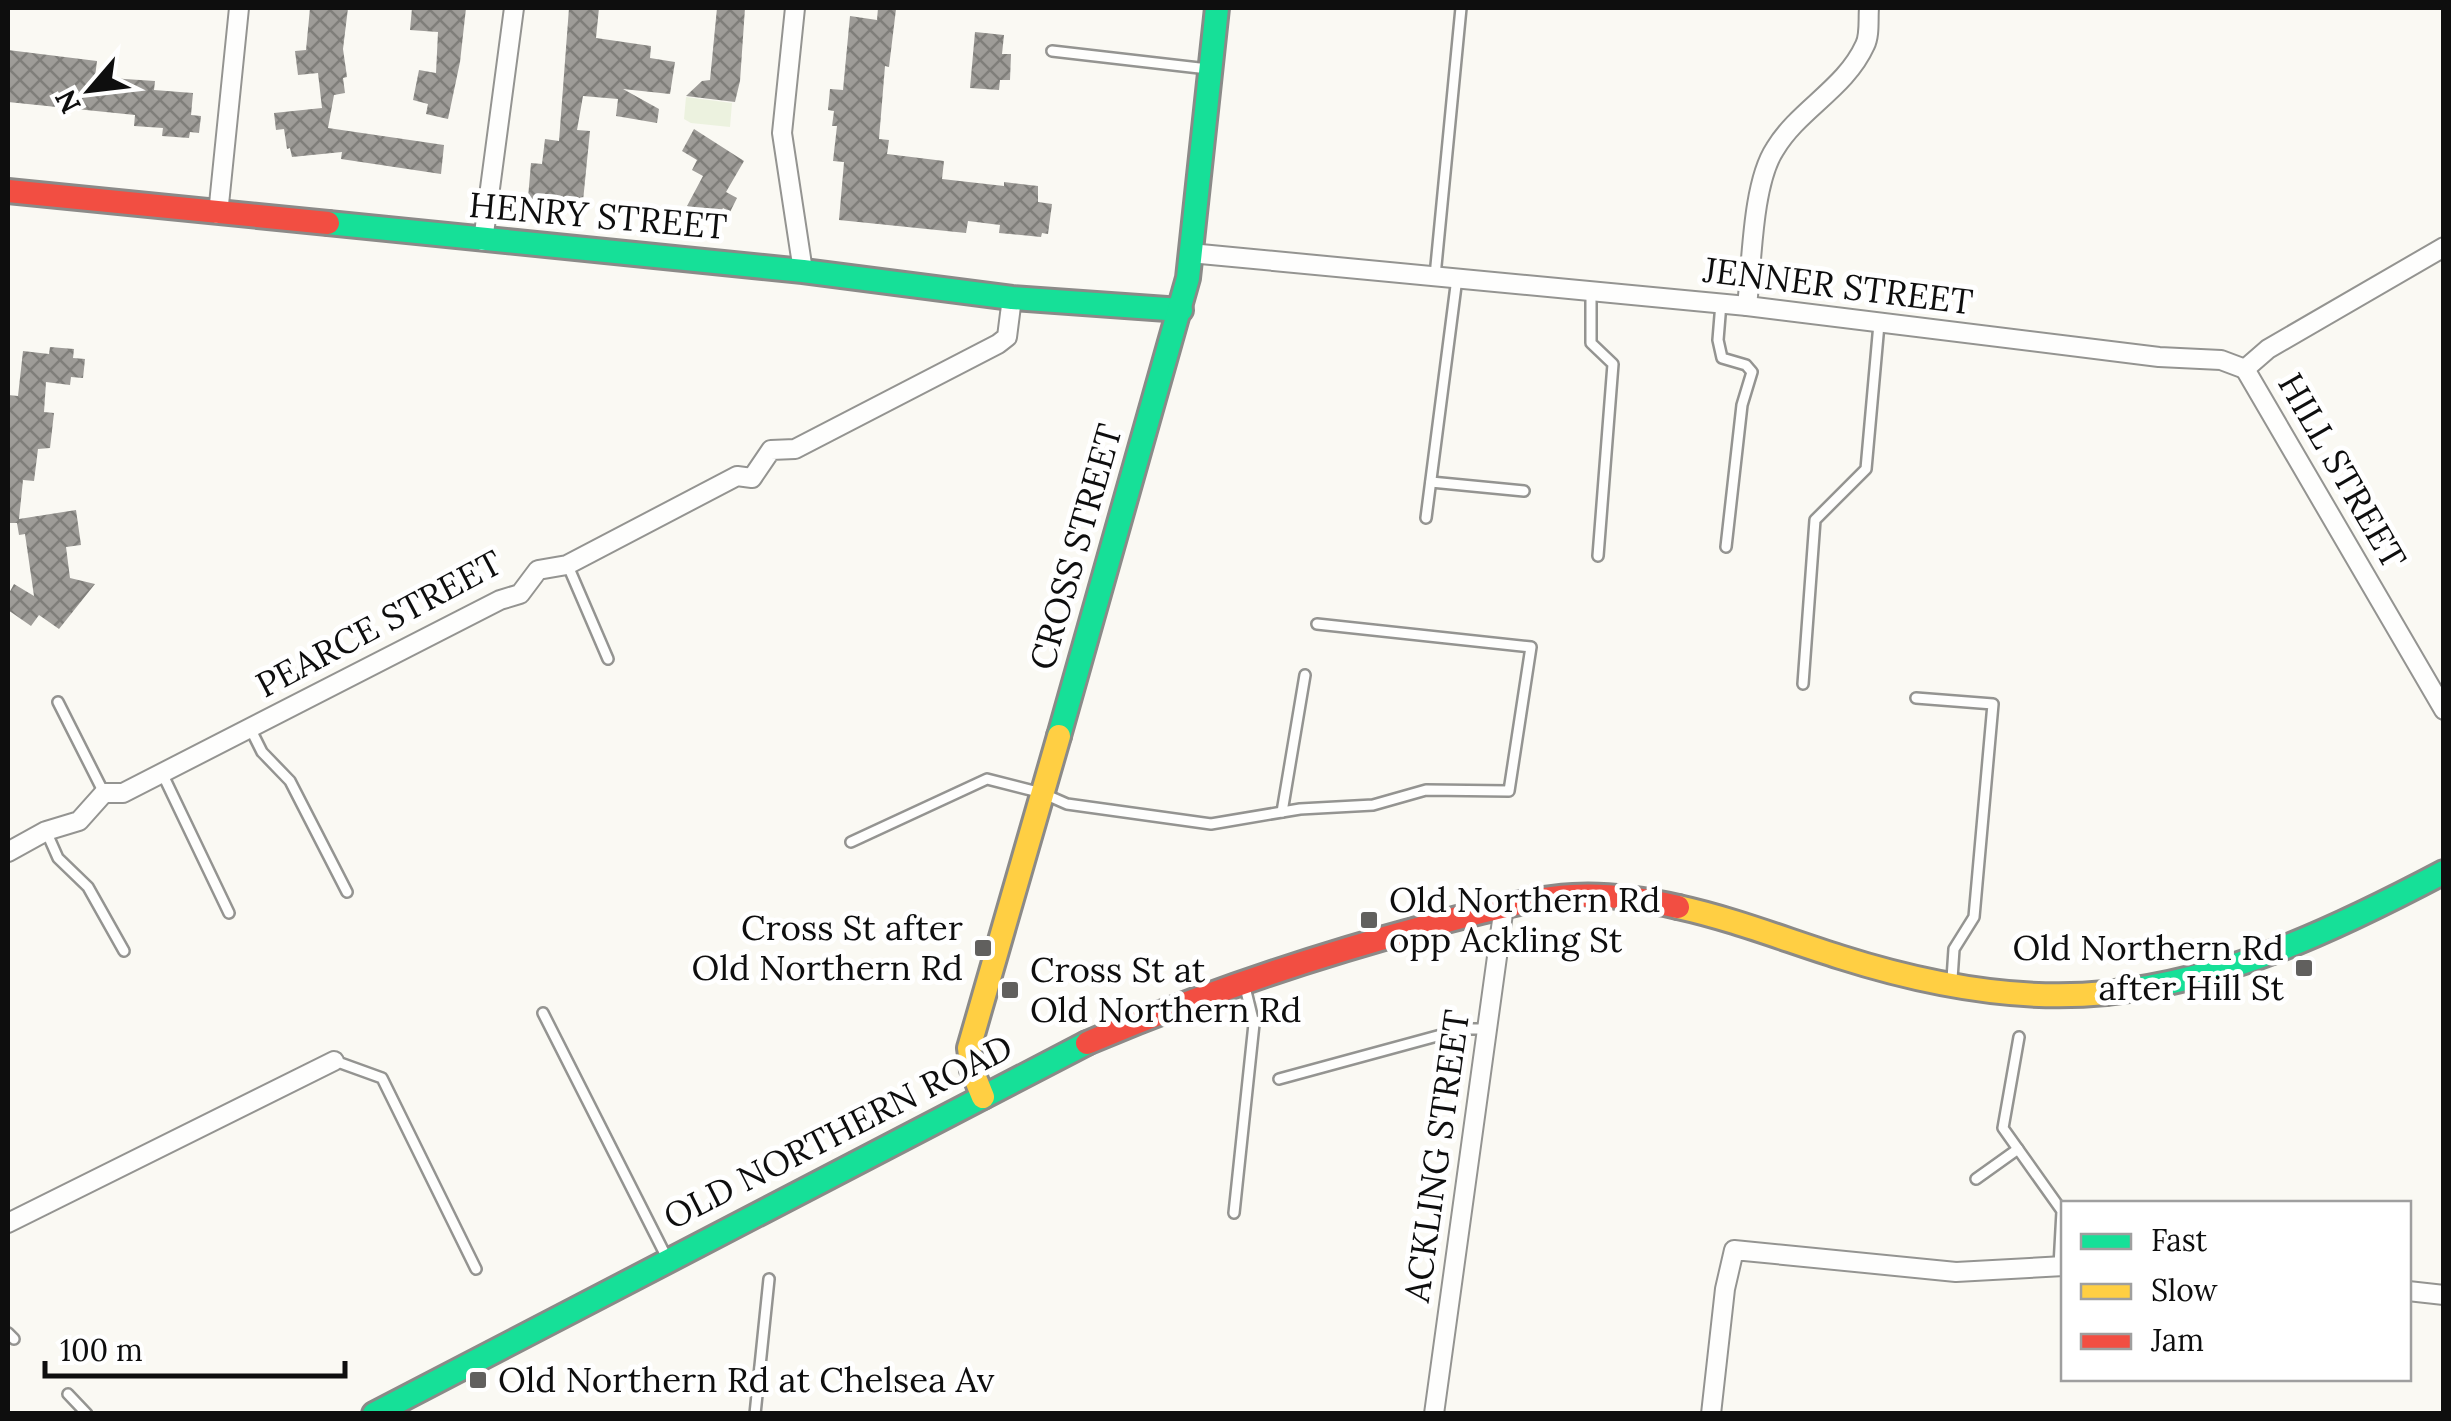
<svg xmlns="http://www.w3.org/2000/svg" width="2451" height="1421" viewBox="0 0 2451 1421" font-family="Lora,serif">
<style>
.pitch{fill:#ecf2df}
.building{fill:url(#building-cross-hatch)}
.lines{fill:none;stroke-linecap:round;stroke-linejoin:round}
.lane-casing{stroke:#949491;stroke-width:14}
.street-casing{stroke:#949491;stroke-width:22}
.fast-casing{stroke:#8b8a88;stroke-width:28}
.slow-casing{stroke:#8b8a88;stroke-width:28}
.jam-casing{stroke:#8b8a88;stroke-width:28}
.lane{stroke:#fefefd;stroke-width:9}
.street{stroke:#fefefd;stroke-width:18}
.fast{stroke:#16e098;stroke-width:22}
.slow{stroke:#ffcf43;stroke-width:22}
.jam{stroke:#f24e42;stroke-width:22}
.poi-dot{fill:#61605e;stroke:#fff;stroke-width:4}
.labels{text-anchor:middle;stroke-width:10;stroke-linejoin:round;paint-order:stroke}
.street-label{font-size:35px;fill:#0e0e0e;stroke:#fff}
.poi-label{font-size:35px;fill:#0e0e0e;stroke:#fff;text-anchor:start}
</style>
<defs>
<pattern id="building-cross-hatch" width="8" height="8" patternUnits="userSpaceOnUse" patternTransform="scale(2.5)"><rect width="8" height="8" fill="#9e9c98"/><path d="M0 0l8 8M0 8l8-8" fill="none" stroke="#7f7e7a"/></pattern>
</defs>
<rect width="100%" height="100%" fill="#faf9f3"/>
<!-- pitch -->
<polygon class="pitch" points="686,97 732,103 730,127 691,123 684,119"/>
<!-- building -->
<g class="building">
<polygon points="310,8 348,8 343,49 347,77 343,78 345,93 334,95 328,128 444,145 441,174 341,159 342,152 292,157 290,148 287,149 284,129 276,130 274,113 322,108 318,73 298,75 295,51 306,50"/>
<polygon points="412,8 466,8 460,62 448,119 426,114 428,104 413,100 419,70 436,73 438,32 410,30"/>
<polygon points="569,8 599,8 596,38 651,46 650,58 675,62 670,94 623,89 659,109 657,123 616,116 618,99 583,96 577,130 590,131 583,201 557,197 556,204 528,198 531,163 542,164 545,139 559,141"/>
<polygon points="717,8 745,8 740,81 735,102 686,96 702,81 710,80"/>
<polygon points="878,8 896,9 889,67 885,66 879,139 889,140 887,154 944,161 942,179 1004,186 1004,182 1038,186 1038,202 1052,204 1048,234 1042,233 1041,237 999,233 1000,225 968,221 966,233 839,220 844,162 833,161 837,126 832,126 834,111 828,110 830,89 843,90 850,16 877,20"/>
<polygon points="975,32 1004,35 1002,54 1011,54 1010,80 1000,80 999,90 970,88"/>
<polygon points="8,50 97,61 95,77 155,81 154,90 193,93 191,115 201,116 199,133 190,132 189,138 162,136 163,128 134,126 135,115 8,102"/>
<polygon points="694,129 744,161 726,192 737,198 730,212 723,208 716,222 687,206 703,176 692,170 697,160 682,151"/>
<polygon points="50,347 74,349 73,358 85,359 83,378 71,377 70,385 46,382 44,412 54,413 50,448 38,449 34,481 23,480 19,519 76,510 81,545 66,547 70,578 95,584 59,629 39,615 31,626 8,610 8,595 14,584 34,596 25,534 19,535 17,523 8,523 8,395 18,396 23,351 49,354"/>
</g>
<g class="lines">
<defs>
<g id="lane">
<polyline points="1052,51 1208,69"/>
<polyline points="1435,276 1461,8"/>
<polyline points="1591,291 1591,343 1613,364 1598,556"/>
<polyline points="1721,303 1718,340 1722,358 1746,365 1752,372 1742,405 1726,547"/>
<polyline points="1431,482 1524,491"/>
<polyline points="1426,518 1457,278"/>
<polyline points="568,566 608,659"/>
<polyline points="1803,684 1815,520 1866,469 1879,324"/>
<polyline points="1916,698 1993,704 1974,917 1954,949 1952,979"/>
<polyline points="58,702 104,793"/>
<polyline points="250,728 262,752 290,781 347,892"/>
<polyline points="162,773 229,913"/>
<polyline points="1282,812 1305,675"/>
<polyline points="46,831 58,858 88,887 124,951"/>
<polyline points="851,842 987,779 1042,793 1067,804 1211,824 1300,809 1373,805 1426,790 1509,791 1531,647 1317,624"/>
<polyline points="543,1013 666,1256"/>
<polyline points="2019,1037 2003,1128 2062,1211 2059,1266"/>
<polyline points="335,1061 382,1078 476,1269"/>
<polyline points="1279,1079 1463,1029 1487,1029"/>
<polyline points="1976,1179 2018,1149"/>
<polyline points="1234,1213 1254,1024 1245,987"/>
<polyline points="8,1333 14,1339"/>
<polyline points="68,1394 87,1414"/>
<polyline points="755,1414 769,1279"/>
</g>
<g id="street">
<polyline points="795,8 782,133 803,271"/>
<polyline points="218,214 239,8"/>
<polyline points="483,241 514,8"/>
<polyline points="1190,253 1747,306 2159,357 2221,360 2245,369"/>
<path d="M1747 306C1752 263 1752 184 1775 149 1799 109 1845 89 1865 45 1870 35 1868 19 1869 8"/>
<polyline points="2245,369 2444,710"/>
<polyline points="2245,369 2268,349 2444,247"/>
<polyline points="8,852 46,831 79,821 104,793 123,793 500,600 520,594 538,570 567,565 737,476 752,478 771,450 795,449 998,344 1007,337 1012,298"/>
<polyline points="8,1223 334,1061"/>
<polyline points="2408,1291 2444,1295"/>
<polyline points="1434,1414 1504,906"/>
<polyline points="1711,1414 1725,1289 1734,1250 1956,1272 2064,1266"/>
</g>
<g id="fast">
<polyline points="328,223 803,271 1012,298 1181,310"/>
<polyline points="1059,736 1188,278 1217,8"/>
<path d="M2106 993C2229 980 2336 929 2444 872"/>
<polyline points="374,1414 1087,1043"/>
</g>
<g id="slow">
<path d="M1678 907C1733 919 1786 940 1840 957 1925 984 2018 1002 2106 993"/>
<polyline points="983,1097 972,1070 969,1048 1059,736"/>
</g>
<g id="jam">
<polyline points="8,191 328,223"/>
<path d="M1087 1043C1197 996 1309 958 1424 927 1473 914 1522 899 1573 896 1608 894 1643 899 1678 907"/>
</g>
</defs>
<!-- lane casing -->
<use href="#lane" class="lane-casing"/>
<!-- street casing -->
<use href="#street" class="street-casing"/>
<!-- fast casing -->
<use href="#fast" class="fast-casing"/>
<!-- slow casing -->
<use href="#slow" class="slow-casing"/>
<!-- jam casing -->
<use href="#jam" class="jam-casing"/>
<!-- lane -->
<use href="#lane" class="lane"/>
<!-- street -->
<use href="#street" class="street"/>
<!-- fast -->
<use href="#fast" class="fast"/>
<!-- slow -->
<use href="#slow" class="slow"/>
<!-- jam -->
<use href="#jam" class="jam"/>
</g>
<!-- markers -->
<g class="poi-dot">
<rect x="1359" y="910" width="20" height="20" rx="5"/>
<rect x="973" y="938" width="20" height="20" rx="5"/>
<rect x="2294" y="958" width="20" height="20" rx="5"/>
<rect x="1000" y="980" width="20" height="20" rx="5"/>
<rect x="468" y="1370" width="20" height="20" rx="5"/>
</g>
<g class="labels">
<!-- street labels -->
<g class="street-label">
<text transform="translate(598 216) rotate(5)" y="12">HENRY STREET</text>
<text transform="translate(1838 286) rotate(7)" y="12">JENNER STREET</text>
<text transform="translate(2342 471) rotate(60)" y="12">HILL STREET</text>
<text transform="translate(1076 547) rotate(-74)" y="12">CROSS STREET</text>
<text transform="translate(379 624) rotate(-28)" y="12">PEARCE STREET</text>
<text transform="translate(838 1132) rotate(-27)" y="12">OLD NORTHERN ROAD</text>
<text transform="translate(1437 1156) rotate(-82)" y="12">ACKLING STREET</text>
</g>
<!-- poi labels -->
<g class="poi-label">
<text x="1389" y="912">Old Northern Rd<tspan x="1389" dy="40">opp Ackling St</tspan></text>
<text x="963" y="940" text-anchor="end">Cross St after<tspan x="963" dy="40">Old Northern Rd</tspan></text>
<text x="2284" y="960" text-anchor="end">Old Northern Rd<tspan x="2284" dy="40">after Hill St</tspan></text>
<text x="1030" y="982">Cross St at<tspan x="1030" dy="40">Old Northern Rd</tspan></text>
<text x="498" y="1392">Old Northern Rd at Chelsea Av</text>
</g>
</g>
<!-- border -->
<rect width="2451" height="1421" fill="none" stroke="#0e0e0e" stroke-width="20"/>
<!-- legend -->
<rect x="2061" y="1201" width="350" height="180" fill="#ffffff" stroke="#9f9f9f" stroke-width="2.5"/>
<rect x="2081" y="1234" width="50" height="15" fill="#16e098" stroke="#9f9f9f" stroke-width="2.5"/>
<text x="2151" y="1251" font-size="30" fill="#0e0e0e">Fast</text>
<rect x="2081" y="1284" width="50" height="15" fill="#ffcf43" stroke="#9f9f9f" stroke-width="2.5"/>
<text x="2151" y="1301" font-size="30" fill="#0e0e0e">Slow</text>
<rect x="2081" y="1334" width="50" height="15" fill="#f24e42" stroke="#9f9f9f" stroke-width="2.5"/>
<text x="2151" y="1351" font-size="30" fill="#0e0e0e">Jam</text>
<!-- north arrow -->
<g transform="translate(90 90) rotate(242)" stroke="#ffffff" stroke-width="8" paint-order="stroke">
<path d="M0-8L18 38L0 25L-18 38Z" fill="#0e0e0e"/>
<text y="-15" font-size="28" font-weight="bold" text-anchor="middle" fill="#0e0e0e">N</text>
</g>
<!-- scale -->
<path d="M45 1361v15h300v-15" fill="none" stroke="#0e0e0e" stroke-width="5"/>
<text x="60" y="1361" font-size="30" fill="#0e0e0e" stroke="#ffffff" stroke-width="8" paint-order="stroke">100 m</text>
</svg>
